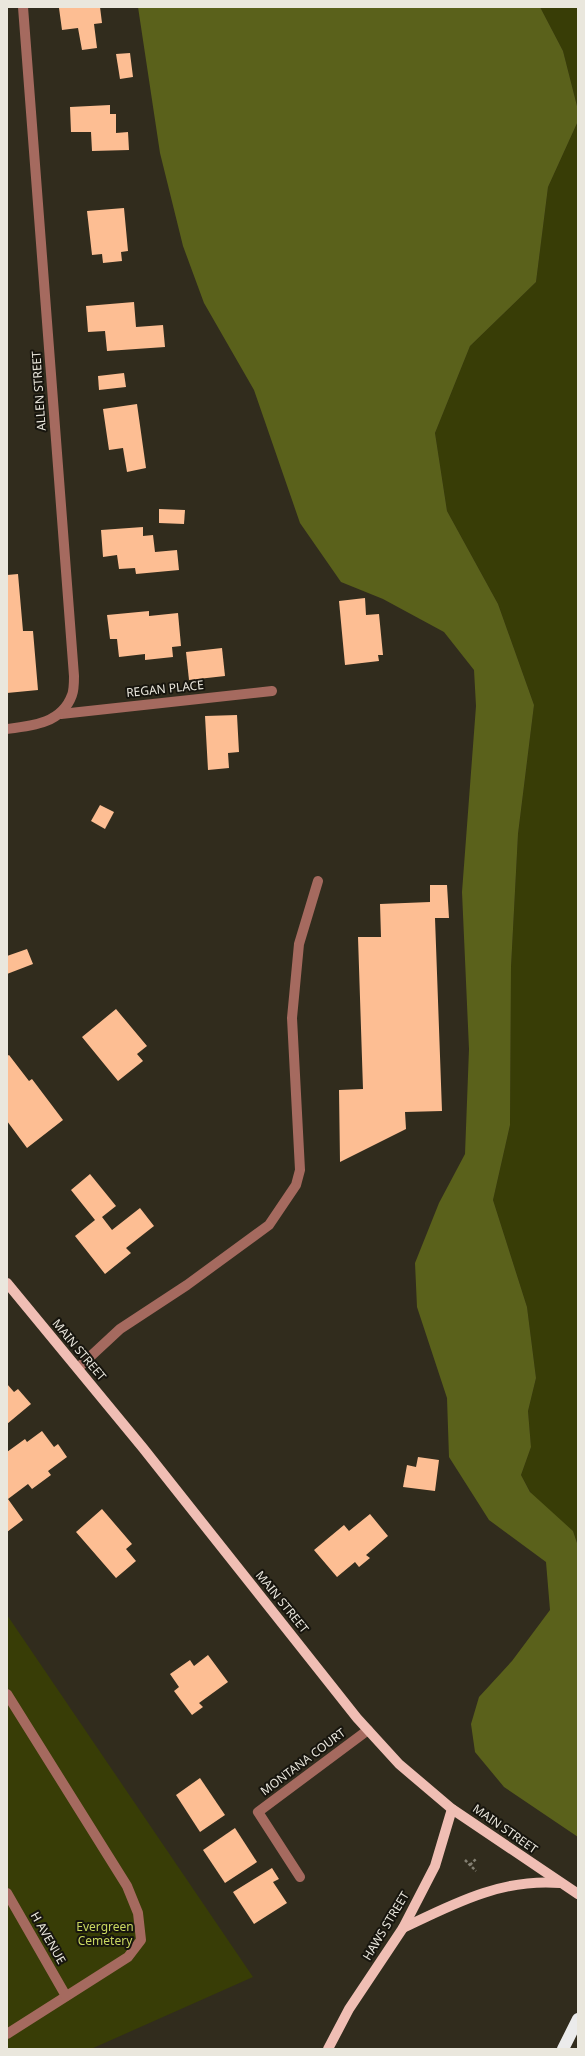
<svg xmlns="http://www.w3.org/2000/svg" width="585" height="2056" viewBox="0 0 585 2056" font-family="'Noto Sans',sans-serif">
<style>
.green{fill:#383d06}
.forest{fill:#5a611b}
.building{fill:#fdbe93}
.lines{fill:none;stroke-linecap:round;stroke-linejoin:round}
.path{stroke:#837f72;stroke-width:2.5;stroke-dasharray:3 2;stroke-linecap:butt}
.minor{stroke:#a56a5f;stroke-width:10}
.major{stroke:#f0beb4;stroke-width:10}
.highway{stroke:#ebebeb;stroke-width:12}
.labels{text-anchor:middle;stroke-width:4;stroke-linejoin:round;paint-order:stroke}
.street-label{font-size:12px;fill:#eae7dd;stroke:#17150e}
.park-label{font-size:12px;fill:#cad860;stroke:#17150e}
</style>
<rect width="100%" height="100%" fill="#312c1d"/>
<!-- green -->
<g class="green">
<polygon points="540,7 578,7 578,110 563,51"/>
<polygon points="578,121 578,1546 573,1531 532,1495 521,1475 531,1447 528,1411 536,1378 527,1307 493,1200 510,1125 511,967 518,834 534,705 498,604 447,511 435,433 470,346 536,282 548,187"/>
<polygon points="7,1615 253,1977 91,2049 7,2049"/>
</g>
<!-- forest -->
<polygon class="forest" points="138,7 540,7 563,51 578,110 578,121 548,187 536,282 470,346 435,433 447,511 498,604 534,705 518,834 511,967 510,1125 493,1200 527,1307 536,1378 528,1411 531,1447 521,1475 530,1492 573,1531 578,1546 578,1837 504,1787 475,1752 471,1724 479,1697 512,1661 550,1610 546,1562 489,1520 449,1457 447,1398 417,1307 415,1263 439,1203 465,1154 469,1049 462,892 476,706 474,670 444,632 383,599 341,582 300,523 254,390 204,303 183,246 160,153"/>
<!-- building -->
<g class="building">
<polygon points="100,7 102,23 94,24 97,48 82,50 78,28 62,30 59,8"/>
<polygon points="130,53 133,77 120,79 116,54"/>
<polygon points="110,105 110,114 116,114 116,133 128,132 129,150 92,151 91,132 71,132 70,107"/>
<polygon points="124,208 128,251 121,252 122,261 103,263 102,254 92,255 87,211"/>
<polygon points="134,302 136,327 163,325 165,347 107,351 105,331 88,332 86,306"/>
<polygon points="124,373 126,387 99,390 98,376"/>
<polygon points="137,404 146,468 127,472 123,448 109,450 103,409"/>
<polygon points="159,509 185,510 184,524 159,523"/>
<polygon points="143,527 143,536 153,535 155,552 177,550 179,570 136,574 135,568 119,569 117,555 103,557 101,530"/>
<polygon points="18,574 23,631 33,631 38,690 7,693 7,575"/>
<polygon points="365,598 366,615 379,614 383,655 378,655 379,661 345,665 339,601"/>
<polygon points="149,611 149,616 178,613 181,646 172,647 173,657 145,660 145,654 119,657 117,639 110,639 107,615"/>
<polygon points="222,648 225,676 189,680 186,652"/>
<polygon points="237,715 239,752 228,753 229,768 208,770 205,716"/>
<polygon points="100,805 114,812 105,829 91,821"/>
<polygon points="430,885 447,885 449,918 435,918 442,1111 405,1112 406,1129 340,1162 339,1090 363,1089 358,937 381,937 380,904 430,902"/>
<polygon points="27,949 33,964 7,974 7,956"/>
<polygon points="116,1009 147,1046 137,1054 143,1061 118,1081 82,1037"/>
<polygon points="9,1055 29,1081 32,1079 63,1120 27,1148 7,1121 7,1056"/>
<polygon points="90,1174 116,1206 102,1217 112,1230 140,1208 154,1226 126,1248 131,1253 105,1274 75,1236 95,1220 71,1190"/>
<polygon points="7,1384 14,1392 18,1389 31,1404 7,1424"/>
<polygon points="42,1431 54,1447 58,1444 67,1457 48,1471 51,1475 32,1489 28,1484 8,1499 23,1520 7,1532 7,1452 25,1439 27,1442"/>
<polygon points="418,1457 439,1460 435,1491 403,1487 407,1465 416,1467"/>
<polygon points="102,1509 132,1544 126,1549 136,1561 116,1578 76,1532"/>
<polygon points="370,1514 388,1536 366,1555 370,1558 359,1567 355,1562 337,1577 314,1550 344,1525 349,1531"/>
<polygon points="208,1655 228,1682 199,1703 203,1707 192,1715 174,1691 179,1687 170,1674 190,1660 194,1666"/>
<polygon points="200,1778 225,1815 200,1832 176,1795"/>
<polygon points="235,1828 257,1862 225,1883 203,1850"/>
<polygon points="272,1868 279,1879 273,1882 287,1903 254,1924 233,1892"/>
</g>
<g class="lines">
<!-- path -->
<g class="path">
<polyline points="465,1860 476,1871"/>
<polyline points="470,1865 477,1858"/>
</g>
<!-- minor -->
<g class="minor">
<polyline points="61,714 272,691"/>
<path d="M7 729C33 726 62 723 72 695 74 690 74 682 74 676L23 7"/>
<polyline points="78,1368 120,1329 187,1285 269,1225 296,1185 300,1170 292,1018 299,944 318,881"/>
<polyline points="7,1694 127,1886 138,1913 141,1940 128,1957 7,2034"/>
<polyline points="300,1877 258,1812 368,1730"/>
<polyline points="7,1893 66,1996"/>
</g>
<!-- major -->
<g class="major">
<polyline points="7,1283 143,1448 357,1718 399,1764 452,1809 578,1894"/>
<path d="M403 1928C453 1904 502 1878 560 1883"/>
<polyline points="328,2049 349,2009 403,1928 435,1866 452,1809"/>
</g>
<!-- highway -->
<polyline class="highway" points="563,2049 578,2019"/>
</g>
<g class="labels">
<!-- street labels -->
<g class="street-label">
<text transform="translate(39 391) rotate(-94)" y="4">ALLEN STREET</text>
<text transform="translate(165 689) rotate(-6)" y="4">REGAN PLACE</text>
<text transform="translate(79 1350) rotate(50)" y="4">MAIN STREET</text>
<text transform="translate(282 1602) rotate(51)" y="4">MAIN STREET</text>
<text transform="translate(303 1762) rotate(-37)" y="4">MONTANA COURT</text>
<text transform="translate(505 1829) rotate(35)" y="4">MAIN STREET</text>
<text transform="translate(386 1926) rotate(-59)" y="4">HAWS STREET</text>
<text transform="translate(48 1938) rotate(60)" y="4">H AVENUE</text>
</g>
<!-- park labels -->
<g class="park-label">
<text x="105" y="1931">Evergreen<tspan x="105" dy="14">Cemetery</tspan></text>
</g>
</g>
<!-- border -->
<rect width="585" height="2056" fill="none" stroke="#eae7dd" stroke-width="16"/>
</svg>
